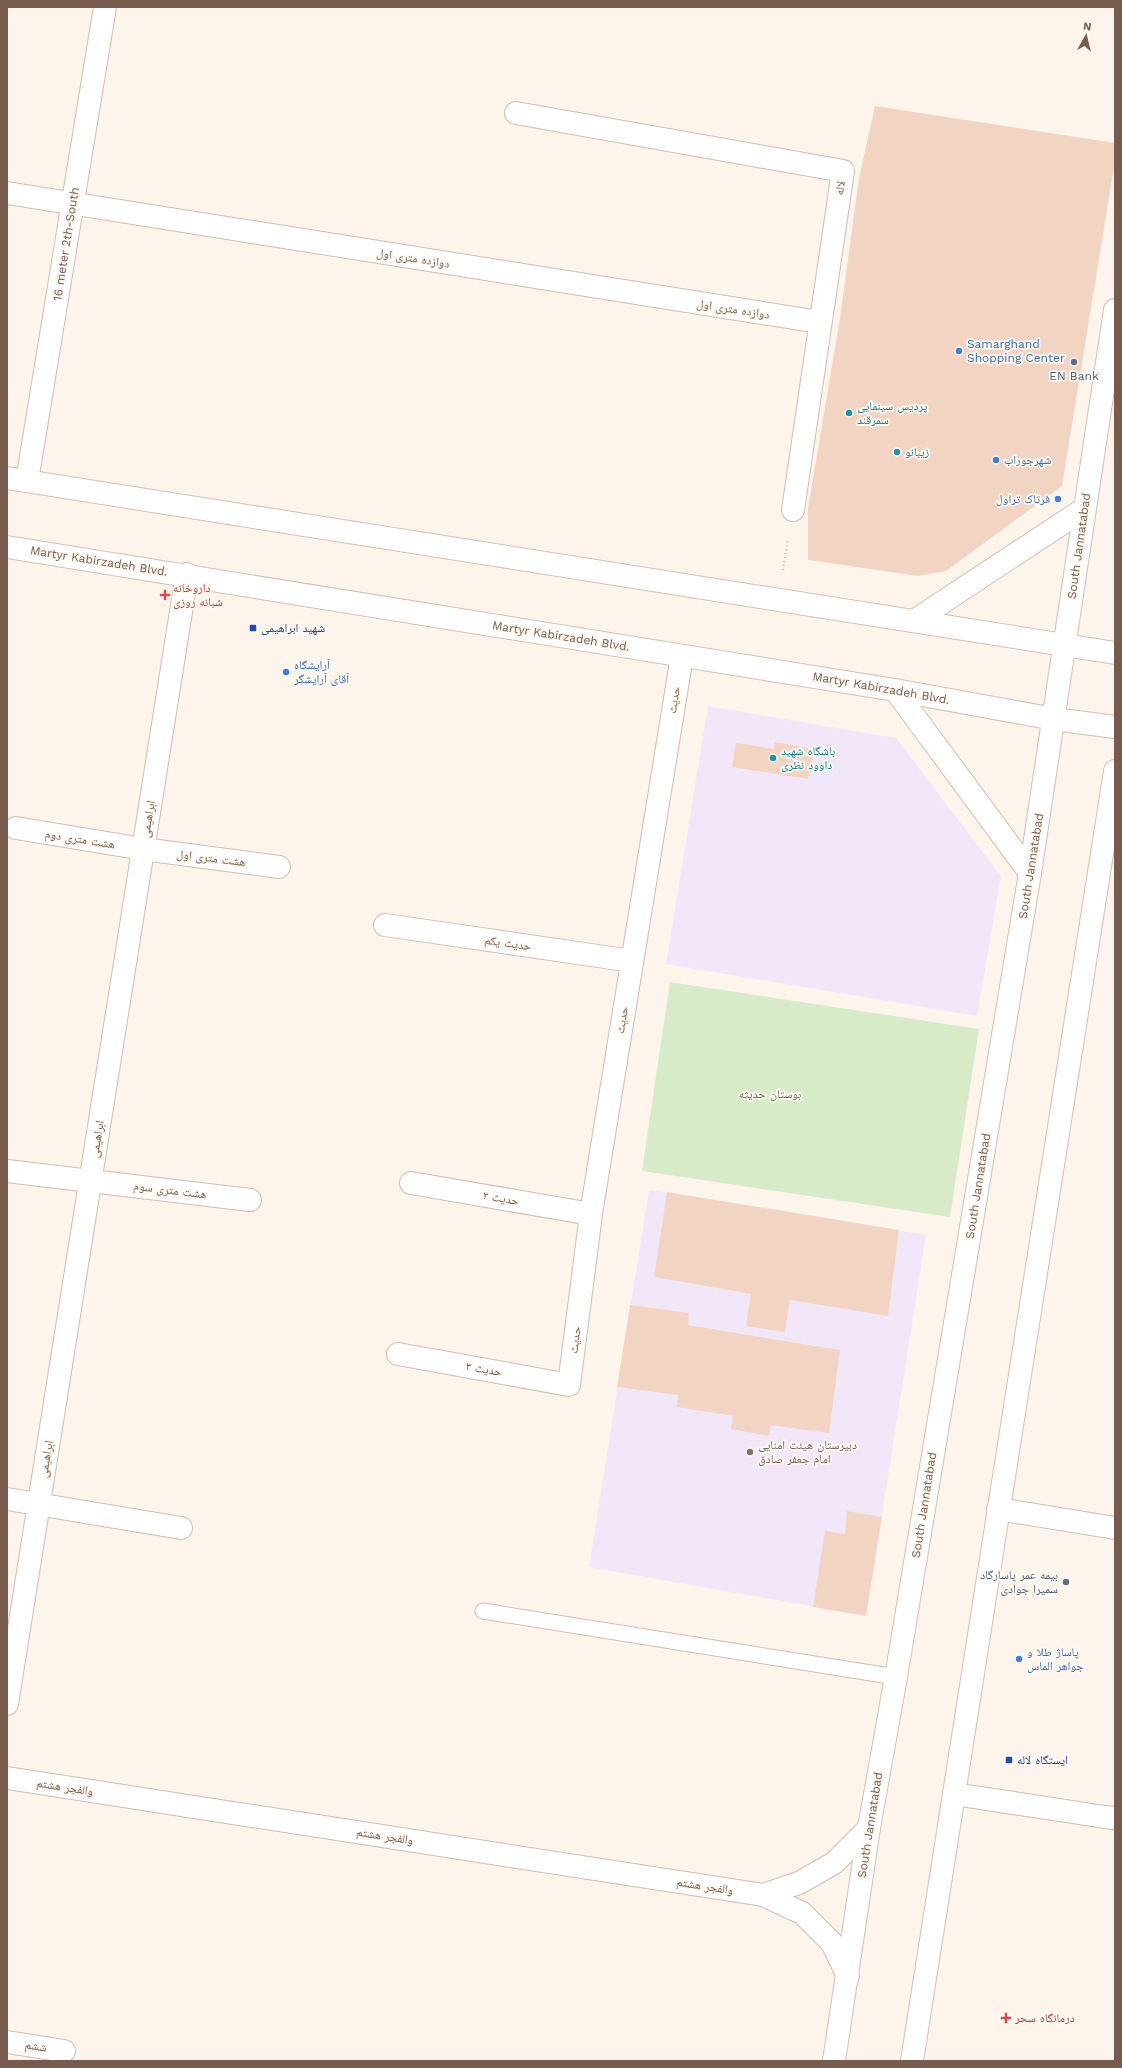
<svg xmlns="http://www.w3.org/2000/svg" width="1122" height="2068" viewBox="0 0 1122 2068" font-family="'Work Sans','Noto Naskh Arabic',sans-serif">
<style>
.education{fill:#f2e7f9}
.park{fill:#d8ebc9}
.building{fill:#f2d4c3}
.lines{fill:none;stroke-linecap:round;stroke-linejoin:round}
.service-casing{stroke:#cfbdb0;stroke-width:17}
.pedestrian-casing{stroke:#cfbdb0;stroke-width:24}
.minor-casing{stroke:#cfbdb0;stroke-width:24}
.tertiary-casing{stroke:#cfbdb0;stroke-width:24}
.secondary-casing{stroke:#d5bfb0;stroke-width:24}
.path{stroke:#d8b7a5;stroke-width:2.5;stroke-dasharray:1 3;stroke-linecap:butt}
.service{stroke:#fff;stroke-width:15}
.pedestrian{stroke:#fff;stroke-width:22}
.minor{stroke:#fff;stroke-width:22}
.tertiary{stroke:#fff;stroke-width:22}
.secondary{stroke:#fff;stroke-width:22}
.shop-dot{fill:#3f7fe0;stroke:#fff9f2;stroke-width:1.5}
.service-dot{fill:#5c6f8a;stroke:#fff9f2;stroke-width:1.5}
.culture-dot{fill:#0f9aa8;stroke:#fff9f2;stroke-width:1.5}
.health-dot{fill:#e0444e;stroke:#fff9f2;stroke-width:1.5}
.transit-dot{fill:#1a4fb4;stroke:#fff9f2;stroke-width:1.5}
.education-dot{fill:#8d6e63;stroke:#fff9f2;stroke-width:1.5}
.labels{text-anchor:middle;stroke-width:3.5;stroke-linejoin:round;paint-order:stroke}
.street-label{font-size:12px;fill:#785b4d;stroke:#fff9f2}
.shop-label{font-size:12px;fill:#366cbe;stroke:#fff9f2;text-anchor:start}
.service-label{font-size:12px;fill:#4e5e75;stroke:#fff9f2}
.culture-label{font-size:12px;fill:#0d838f;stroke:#fff9f2;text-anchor:start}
.health-label{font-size:12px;fill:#be3a42;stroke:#fff9f2;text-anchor:start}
.transit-label{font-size:12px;fill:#164399;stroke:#fff9f2;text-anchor:start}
.park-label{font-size:12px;fill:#547842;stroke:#fff9f2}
.education-label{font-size:12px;fill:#785e54;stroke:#fff9f2;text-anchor:start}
</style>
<rect width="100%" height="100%" fill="#fdf5eb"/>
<!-- education -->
<g class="education">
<polygon points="708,706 896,738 1001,876 977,1016 666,964"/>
<polygon points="649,1190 926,1235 866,1616 589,1567"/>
</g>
<!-- park -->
<polygon class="park" points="670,982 979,1029 950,1217 642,1171"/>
<!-- building -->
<g class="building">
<polygon points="875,106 1115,143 1115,161 1062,486 946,571 918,576 808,560 808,508 840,318 859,178"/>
<polygon points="775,742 814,749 808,779 732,767 736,743 774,749"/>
<polygon points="667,1192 899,1230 888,1316 790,1300 785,1332 746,1326 751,1294 654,1277"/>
<polygon points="630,1305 689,1313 688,1325 840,1350 829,1433 770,1425 769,1436 731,1429 733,1416 677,1407 678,1395 617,1387"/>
<polygon points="847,1511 882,1517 866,1616 813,1607 825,1531 845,1534"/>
</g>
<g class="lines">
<defs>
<polyline id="service" points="483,1611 896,1677"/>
<g id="pedestrian">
<polyline points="998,1509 1115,1528"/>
<polyline points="954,1794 1105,1817"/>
</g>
<g id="minor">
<polyline points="516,113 843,171 793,510"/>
<polyline points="7,193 819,322"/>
<polyline points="16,828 143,849 279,867"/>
<polyline points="385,925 632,961"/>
<polyline points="7,1171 250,1200"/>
<polyline points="411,1183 591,1214"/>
<polyline points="398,1354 569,1385 591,1214 682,656"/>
<polyline points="7,1499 181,1528"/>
<polyline points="7,1704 187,574"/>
<polyline points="7,1778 763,1895 802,1913 832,1943 848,1976"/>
<polyline points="1105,1817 1115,1818"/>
<polyline points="763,1895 799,1883 834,1863 869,1828"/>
<polyline points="7,2042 64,2051"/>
</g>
<polyline id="tertiary" points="27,481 105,7"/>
<g id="secondary">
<polyline points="7,478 1115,653"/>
<polyline points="7,547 895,690 1054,719 1115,727"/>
<polyline points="914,621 1084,509"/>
<polyline points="895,690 1030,873"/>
<polyline points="834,2061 869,1828 896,1677 1030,873 1115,310"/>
<polyline points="912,2061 1115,771"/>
</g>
</defs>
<!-- service casing -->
<use href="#service" class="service-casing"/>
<!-- pedestrian casing -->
<use href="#pedestrian" class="pedestrian-casing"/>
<!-- minor casing -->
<use href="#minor" class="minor-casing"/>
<!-- tertiary casing -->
<use href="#tertiary" class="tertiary-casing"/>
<!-- secondary casing -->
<use href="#secondary" class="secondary-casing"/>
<!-- path -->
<polyline class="path" points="783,570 788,540"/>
<!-- service -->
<use href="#service" class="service"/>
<!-- pedestrian -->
<use href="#pedestrian" class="pedestrian"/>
<!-- minor -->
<use href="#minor" class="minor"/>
<!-- tertiary -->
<use href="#tertiary" class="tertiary"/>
<!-- secondary -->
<use href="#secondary" class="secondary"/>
</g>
<!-- markers -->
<g class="shop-dot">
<circle cx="959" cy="351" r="4"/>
<circle cx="996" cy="460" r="4"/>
<circle cx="1058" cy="499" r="4"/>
<circle cx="286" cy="672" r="4"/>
<circle cx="1019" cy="1659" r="4"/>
</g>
<g class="service-dot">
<circle cx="1074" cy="362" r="4"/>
<circle cx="1066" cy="1582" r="4"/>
</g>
<g class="culture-dot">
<circle cx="849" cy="413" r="4"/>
<circle cx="897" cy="452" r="4"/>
<circle cx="773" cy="758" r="4"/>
</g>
<g class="health-dot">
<path d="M163 589h4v4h4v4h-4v4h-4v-4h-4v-4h4z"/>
<path d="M1004 2012h4v4h4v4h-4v4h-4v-4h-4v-4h4z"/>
</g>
<g class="transit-dot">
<rect x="249" y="624" width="8" height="8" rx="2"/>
<rect x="1005" y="1756" width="8" height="8" rx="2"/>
</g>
<circle class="education-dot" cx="750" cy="1452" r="4"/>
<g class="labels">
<!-- street labels -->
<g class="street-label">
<text transform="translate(840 188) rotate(-81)" y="4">لاله</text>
<text transform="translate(66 244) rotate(-81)" y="4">16 meter 2th-South</text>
<text transform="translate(413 258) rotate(9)" y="4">دوازده متری اول</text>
<text transform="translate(733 309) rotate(9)" y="4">دوازده متری اول</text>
<text transform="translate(1079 546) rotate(-82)" y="4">South Jannatabad</text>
<text transform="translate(99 561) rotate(9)" y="4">Martyr Kabirzadeh Blvd.</text>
<text transform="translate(561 636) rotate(9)" y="4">Martyr Kabirzadeh Blvd.</text>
<text transform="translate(881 688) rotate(10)" y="4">Martyr Kabirzadeh Blvd.</text>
<text transform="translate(674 700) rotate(-81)" y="4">حدیث</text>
<text transform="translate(148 819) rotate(-81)" y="4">ابراهیمی</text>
<text transform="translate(80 839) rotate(9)" y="4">هشت متری دوم</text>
<text transform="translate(211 858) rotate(7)" y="4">هشت متری اول</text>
<text transform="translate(1031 866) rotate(-81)" y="4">South Jannatabad</text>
<text transform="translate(508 943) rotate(8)" y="4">حدیث یکم</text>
<text transform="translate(622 1020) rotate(-81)" y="4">حدیث</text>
<text transform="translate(97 1139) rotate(-81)" y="4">ابراهیمی</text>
<text transform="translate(978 1186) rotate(-81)" y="4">South Jannatabad</text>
<text transform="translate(170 1190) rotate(7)" y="4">هشت متری سوم</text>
<text transform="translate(501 1198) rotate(10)" y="4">حدیث ۲</text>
<text transform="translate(575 1340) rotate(-83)" y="4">حدیث</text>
<text transform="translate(484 1369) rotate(10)" y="4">حدیث ۳</text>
<text transform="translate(46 1459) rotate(-81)" y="4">ابراهیمی</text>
<text transform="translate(924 1505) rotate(-81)" y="4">South Jannatabad</text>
<text transform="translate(65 1787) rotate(9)" y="4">والفجر هشتم</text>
<text transform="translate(870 1825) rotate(-81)" y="4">South Jannatabad</text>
<text transform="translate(385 1836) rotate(9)" y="4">والفجر هشتم</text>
<text transform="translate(705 1886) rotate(9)" y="4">والفجر هشتم</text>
<text transform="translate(36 2046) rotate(9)" y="4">ششم</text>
</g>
<!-- shop labels -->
<g class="shop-label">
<text x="967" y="348">Samarghand<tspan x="967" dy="14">Shopping Center</tspan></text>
<text x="1004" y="464">شهرجوراب</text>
<text x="1050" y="503" text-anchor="end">فرتاک تراول</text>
<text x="294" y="669">آرایشگاه<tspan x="294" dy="14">آقای آرایشگر</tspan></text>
<text x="1027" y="1656">پاساژ طلا و<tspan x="1027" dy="14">جواهر الماس</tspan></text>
</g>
<!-- service labels -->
<g class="service-label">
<text x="1074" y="380">EN Bank</text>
<text x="1058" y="1579" text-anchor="end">بیمه عمر پاسارگاد<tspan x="1058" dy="14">سمیرا جوادی</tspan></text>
</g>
<!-- culture labels -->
<g class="culture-label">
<text x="857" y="410">پردیس سینمایی<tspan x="857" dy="14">سمرقند</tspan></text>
<text x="905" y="456">زیبانو</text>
<text x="781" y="755">باشگاه شهید<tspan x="781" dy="14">داوود نظری</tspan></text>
</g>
<!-- health labels -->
<g class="health-label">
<text x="173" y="592">داروخانه<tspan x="173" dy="14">شبانه روزی</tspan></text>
<text x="1015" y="2022">درمانگاه سحر</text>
</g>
<!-- transit labels -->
<g class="transit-label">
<text x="261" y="632">شهید ابراهیمی</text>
<text x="1017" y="1764">ایستگاه لاله</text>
</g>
<!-- park labels -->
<g class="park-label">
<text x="770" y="1098">بوستان حدیثه</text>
</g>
<!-- education labels -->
<g class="education-label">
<text x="758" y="1449">دبیرستان هیئت امنایی<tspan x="758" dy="14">امام جعفر صادق</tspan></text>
</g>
</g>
<!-- border -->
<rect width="1122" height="2068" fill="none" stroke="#785b4d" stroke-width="16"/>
<!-- north arrow -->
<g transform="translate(1086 36) rotate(8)" stroke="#fff9f2" stroke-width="3" paint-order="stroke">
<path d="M0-3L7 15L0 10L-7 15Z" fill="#785b4d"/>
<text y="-6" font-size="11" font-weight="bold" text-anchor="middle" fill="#785b4d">N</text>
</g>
</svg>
